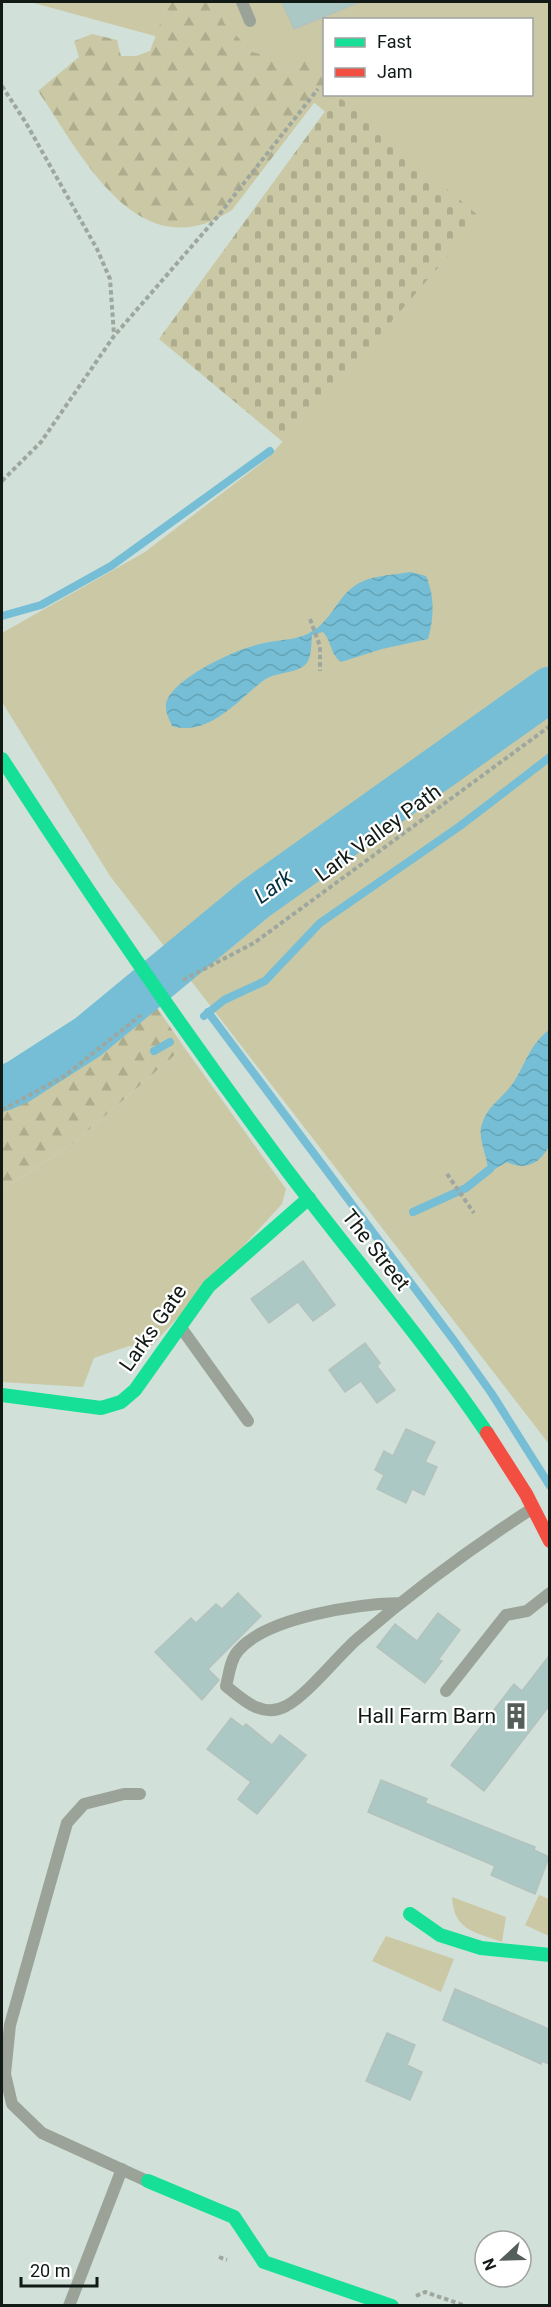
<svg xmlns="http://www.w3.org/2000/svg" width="551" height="2307" viewBox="0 0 551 2307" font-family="Roboto,sans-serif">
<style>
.grass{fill:#cbc9a5;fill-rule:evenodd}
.forest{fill:url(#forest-firs)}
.cemetery{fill:url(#cemetery-stones)}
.water{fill:url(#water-waves)}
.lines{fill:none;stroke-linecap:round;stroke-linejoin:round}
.stream{stroke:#75bed5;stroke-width:8}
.river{stroke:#75bed5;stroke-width:45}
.building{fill:#abc8c4;stroke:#b4c2be;stroke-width:1.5}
.path{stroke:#9ea79f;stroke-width:4;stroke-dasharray:4.5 3;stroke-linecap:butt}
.lane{stroke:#9ba398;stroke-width:12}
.fast{stroke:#16e098;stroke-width:14}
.jam{stroke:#f24e42;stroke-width:14}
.labels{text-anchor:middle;stroke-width:4.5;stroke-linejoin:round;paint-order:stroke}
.street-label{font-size:21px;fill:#111a15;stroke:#fff}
.poi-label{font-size:21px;fill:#111a15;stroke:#fff;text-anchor:end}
.water-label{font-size:22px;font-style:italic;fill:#023040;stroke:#fff}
</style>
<defs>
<pattern id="forest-firs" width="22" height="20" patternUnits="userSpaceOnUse" patternTransform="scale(1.5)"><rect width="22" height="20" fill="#cbc9a5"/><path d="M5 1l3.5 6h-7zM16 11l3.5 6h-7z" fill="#adac8d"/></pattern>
<pattern id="cemetery-stones" width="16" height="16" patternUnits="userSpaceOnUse" patternTransform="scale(1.5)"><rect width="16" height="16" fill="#cbc9a5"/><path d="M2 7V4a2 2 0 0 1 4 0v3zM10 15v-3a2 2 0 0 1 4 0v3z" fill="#adac8d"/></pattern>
<pattern id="water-waves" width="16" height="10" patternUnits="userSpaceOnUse" patternTransform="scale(1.5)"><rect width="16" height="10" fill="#75bed5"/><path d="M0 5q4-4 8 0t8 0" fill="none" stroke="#64a3b6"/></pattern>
</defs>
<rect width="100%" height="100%" fill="#d1e0d8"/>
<!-- grass -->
<g class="grass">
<path d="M30 2H549V1444L110 876 2 702V633L145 552 268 458 468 232 273 68ZM324 20H532V94H324Z"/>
<polygon points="184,1047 286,1189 282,1204 147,1351 129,1346 94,1358 83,1387 2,1382 2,1190 75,1142"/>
<polygon points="539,1895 549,1899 549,1936 525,1925"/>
<path d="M452 1897 506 1917 502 1942C475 1932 454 1931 452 1897Z"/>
<polygon points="386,1936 454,1959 441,1992 372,1961"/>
</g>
<!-- forest -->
<g class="forest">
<path d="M168 2H216L224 23 252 52 290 63 324 56V90L232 210C138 272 82 155 38 91L79 57 74 41 92 34 117 40 121 56H136L150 51Z"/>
<polygon points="155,1005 184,1047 75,1142 2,1190 2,1110 63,1077"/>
</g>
<!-- cemetery -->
<polygon class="cemetery" points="337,95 481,218 307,419 283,442 159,339"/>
<!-- water -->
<g class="water">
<path d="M411 572 426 576C435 596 434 619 428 639L382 649 341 662C330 654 332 642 323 632L312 635C311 645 312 660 304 666 293 674 275 672 264 680 238 700 209 737 172 726 169 719 165 712 166 704 171 679 233 651 256 645 271 640 290 641 305 635 330 625 336 599 353 587 368 575 393 575 411 572Z"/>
<path d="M549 1030 550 1143C543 1162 526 1172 507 1162L483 1176 488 1169C487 1155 477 1137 482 1124 487 1106 503 1098 513 1083 526 1064 529 1045 549 1030Z"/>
</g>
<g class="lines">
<!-- stream -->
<g class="stream">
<polyline points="2,616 41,605 111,566 270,451"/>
<polyline points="208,1012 455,1342 492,1394 550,1486"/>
<polyline points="204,1016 224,1000 265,981 320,923 460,826 550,757"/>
<polyline points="154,1051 170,1042"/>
<polyline points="413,1212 466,1188 490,1169"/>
</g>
<!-- river -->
<polyline class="river" points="2,1089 18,1082 88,1037 255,899 550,689"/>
</g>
<!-- building -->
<g class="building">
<polygon points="282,2 360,2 294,29"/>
<polygon points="303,1261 335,1305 313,1321 298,1302 269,1323 251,1299"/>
<polygon points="365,1343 380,1363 377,1366 395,1390 377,1403 361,1381 345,1392 329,1370"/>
<polygon points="406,1429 435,1442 425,1462 437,1467 424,1495 412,1489 406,1503 377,1489 384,1475 375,1470 384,1451 393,1456"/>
<polygon points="238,1593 261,1616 208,1669 219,1680 202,1700 155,1652 191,1618 196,1623 216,1604 222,1609"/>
<polygon points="438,1613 460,1630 438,1660 442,1661 425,1683 377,1647 395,1624 417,1641"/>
<polygon points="549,1656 549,1706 484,1791 451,1765 514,1684 522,1691"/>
<polygon points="231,1718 243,1727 246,1724 272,1745 280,1735 306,1755 257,1814 238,1799 251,1782 207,1749"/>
<polygon points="381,1780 427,1799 425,1803 535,1847 534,1850 549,1857 535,1894 491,1875 495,1866 368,1812"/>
<polygon points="455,1989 549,2029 549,2064 542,2061 541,2064 443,2020"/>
<polygon points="387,2033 415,2045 407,2065 422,2072 410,2100 366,2081"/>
</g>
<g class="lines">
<!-- path -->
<g class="path">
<polyline points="2,86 26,123 97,249 110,279 114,335"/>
<polyline points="2,481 41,442 114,336 218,216 318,89"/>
<polyline points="310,619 320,646 320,671"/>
<polyline points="183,980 254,943 550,726"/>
<polyline points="2,1110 63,1077 141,1015"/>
<polyline points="447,1174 474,1213"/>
<polyline points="219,2257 227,2260"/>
<polyline points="416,2296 425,2292 466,2306"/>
</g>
<!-- lane -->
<g class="lane">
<polyline points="242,2 250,21"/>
<polyline points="182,1329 248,1421"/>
<path d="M400 1603C358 1604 266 1617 238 1651 230 1660 229 1675 226 1686 243 1700 263 1719 286 1706 306 1696 337 1657 356 1640 412 1592 471 1548 533 1508"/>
<polyline points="446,1691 506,1615 527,1611 550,1593"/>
<polyline points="140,1794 124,1794 84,1804 67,1823 10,2025 5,2074 12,2104 42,2133 147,2181"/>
<polyline points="69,2306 122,2169"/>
</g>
<!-- fast -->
<g class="fast">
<path d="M2 759C93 900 188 1038 289 1173 355 1260 426 1343 487 1433"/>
<polyline points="2,1395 101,1408 121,1402 135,1390 209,1286 309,1198"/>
<polyline points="410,1914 440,1935 481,1948 550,1955"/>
<polyline points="148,2181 234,2217 264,2262 392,2306"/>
</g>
<!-- jam -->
<polyline class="jam" points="487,1433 526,1494 550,1541"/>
</g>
<!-- icons -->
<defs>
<symbol id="building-bare" viewBox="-9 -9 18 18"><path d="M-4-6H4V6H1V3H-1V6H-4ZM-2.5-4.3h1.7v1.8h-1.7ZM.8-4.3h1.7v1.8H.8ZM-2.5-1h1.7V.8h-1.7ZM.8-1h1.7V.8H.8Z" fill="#545f59" stroke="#fff" stroke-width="2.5" paint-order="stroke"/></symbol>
</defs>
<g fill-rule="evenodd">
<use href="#building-bare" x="497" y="1697" width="38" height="38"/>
</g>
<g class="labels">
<!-- street labels -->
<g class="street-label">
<text transform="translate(378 833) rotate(-36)" y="7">Lark Valley Path</text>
<text transform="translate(376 1250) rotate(52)" y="7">The Street</text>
<text transform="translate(153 1328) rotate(-55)" y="7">Larks Gate</text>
</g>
<!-- poi labels -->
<g class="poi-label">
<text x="496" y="1723">Hall Farm Barn</text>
</g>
<!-- water labels -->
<g class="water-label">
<text transform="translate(273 886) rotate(-36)" y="8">Lark</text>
</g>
</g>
<!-- border -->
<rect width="551" height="2307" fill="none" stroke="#111a15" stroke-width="6"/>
<!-- legend -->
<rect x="323" y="18" width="210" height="78" fill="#ffffff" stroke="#a0a3a1" stroke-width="1.5"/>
<rect x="335" y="38" width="30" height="9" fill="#16e098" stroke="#a0a3a1" stroke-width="1.5"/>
<text x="377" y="48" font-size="18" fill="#111a15">Fast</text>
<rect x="335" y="68" width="30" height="9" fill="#f24e42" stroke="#a0a3a1" stroke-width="1.5"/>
<text x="377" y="78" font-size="18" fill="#111a15">Jam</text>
<!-- north arrow -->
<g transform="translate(503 2259) rotate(248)"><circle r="28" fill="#ffffff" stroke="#a0a3a1" stroke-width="1.5"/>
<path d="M0-4.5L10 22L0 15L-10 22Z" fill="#545f59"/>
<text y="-9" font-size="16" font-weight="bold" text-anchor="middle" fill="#111a15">N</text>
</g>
<!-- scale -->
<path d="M21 2277v9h76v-9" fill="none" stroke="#111a15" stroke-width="3"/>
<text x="30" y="2277" font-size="18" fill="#111a15" stroke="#ffffff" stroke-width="4.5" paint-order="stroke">20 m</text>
</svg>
